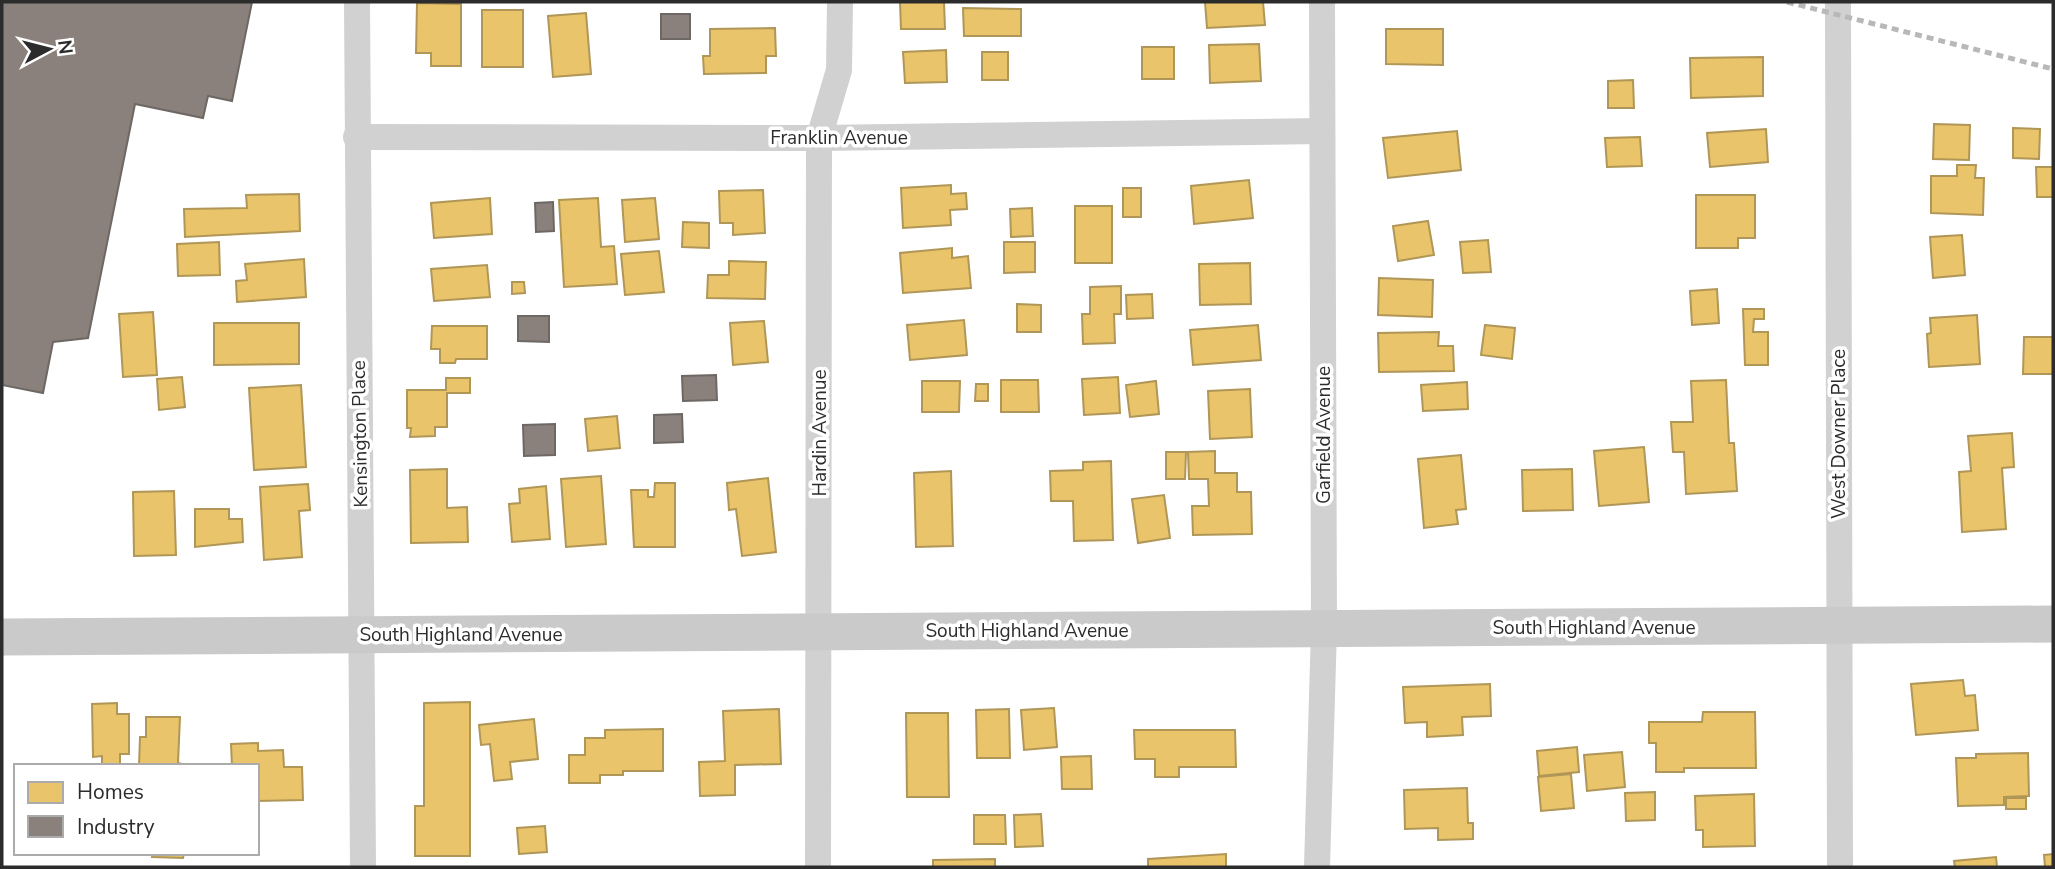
<svg xmlns="http://www.w3.org/2000/svg" width="2055" height="869" viewBox="0 0 2055 869" font-family="'Nunito Sans',sans-serif">
<style>
.homes{fill:#e9c46a;stroke:#b09657;stroke-width:2}
.industry{fill:#8a817c;stroke:#6e6864;stroke-width:2}
.lines{fill:none;stroke-linecap:round;stroke-linejoin:round}
.street{stroke:#d1d1d1;stroke-width:26}
.secondary{stroke:#cacaca;stroke-width:37}
.rail{stroke:#b8b8b8;stroke-width:5;stroke-dasharray:7 5;stroke-linecap:butt}
.labels{text-anchor:middle;stroke-width:7;stroke-linejoin:round;paint-order:stroke}
.street-label{font-size:19px;fill:#2c2c2c;stroke:#fff}
</style>
<rect width="100%" height="100%" fill="#fff"/>
<!-- homes -->
<g class="homes">
<polygon points="900,2 944,2 945,29 901,29"/>
<polygon points="1205,2 1263,2 1265,25 1207,28"/>
<polygon points="417,3 461,4 461,66 431,66 431,53 416,53"/>
<polygon points="963,8 1021,9 1021,36 964,36"/>
<rect x="482" y="10" width="41" height="57"/>
<polygon points="586,13 591,74 553,77 548,16"/>
<polygon points="775,28 776,56 766,56 766,73 704,74 703,56 710,56 710,29"/>
<polygon points="1386,29 1443,29 1443,65 1386,64"/>
<polygon points="1259,44 1261,81 1210,83 1209,45"/>
<rect x="1142" y="47" width="32" height="32"/>
<polygon points="946,50 947,82 905,83 903,52"/>
<rect x="982" y="52" width="26" height="28"/>
<polygon points="1763,57 1763,96 1691,98 1690,58"/>
<polygon points="1633,80 1634,108 1608,108 1608,81"/>
<polygon points="1934,124 1970,125 1969,160 1933,159"/>
<polygon points="2013,128 2040,129 2039,159 2013,158"/>
<polygon points="1766,129 1768,162 1710,167 1707,133"/>
<polygon points="1457,131 1461,170 1388,178 1383,138"/>
<polygon points="1640,137 1642,166 1607,167 1605,138"/>
<polygon points="1957,165 1976,165 1975,178 1984,178 1983,215 1931,213 1931,176 1957,176"/>
<polygon points="2036,167 2053,167 2053,197 2037,197"/>
<polygon points="1249,180 1253,218 1194,224 1191,186"/>
<polygon points="951,185 951,194 966,193 967,209 950,210 951,225 903,228 901,188"/>
<rect x="1123" y="188" width="18" height="29"/>
<polygon points="763,190 765,233 733,235 733,223 720,223 719,191"/>
<polygon points="299,194 300,231 185,237 184,209 247,208 246,195"/>
<polygon points="1696,195 1755,195 1755,238 1738,238 1738,248 1696,248"/>
<polygon points="490,198 492,234 434,238 431,203"/>
<polygon points="598,198 601,247 614,246 617,284 564,287 559,200"/>
<polygon points="655,198 659,239 625,242 622,200"/>
<rect x="1075" y="206" width="37" height="57"/>
<polygon points="1032,208 1033,236 1011,237 1010,209"/>
<polygon points="1428,221 1434,255 1398,261 1393,226"/>
<polygon points="683,222 709,223 709,248 682,247"/>
<polygon points="1962,235 1965,275 1933,278 1930,237"/>
<polygon points="1488,240 1491,272 1463,273 1460,242"/>
<polygon points="219,242 220,275 178,276 177,244"/>
<polygon points="1004,242 1035,242 1035,272 1004,273"/>
<polygon points="952,248 952,258 968,256 971,288 903,293 900,253"/>
<polygon points="659,251 664,292 625,295 621,254"/>
<polygon points="304,259 306,297 237,302 236,281 247,280 245,264"/>
<polygon points="729,261 766,262 765,299 707,298 708,275 729,275"/>
<polygon points="1250,263 1251,304 1200,305 1199,264"/>
<polygon points="487,265 490,297 434,301 431,269"/>
<polygon points="1379,278 1433,280 1432,317 1378,315"/>
<polygon points="512,282 524,282 525,293 512,294"/>
<polygon points="1121,286 1121,314 1114,314 1115,343 1083,344 1082,314 1090,314 1090,287"/>
<polygon points="1717,289 1719,323 1692,325 1690,291"/>
<polygon points="1152,294 1153,318 1127,319 1126,295"/>
<polygon points="1017,304 1041,305 1041,332 1017,332"/>
<polygon points="1743,309 1764,309 1764,319 1754,319 1753,332 1768,332 1768,365 1745,365"/>
<polygon points="153,312 157,375 123,377 119,314"/>
<polygon points="1977,315 1980,364 1929,367 1927,334 1931,333 1930,318"/>
<polygon points="964,320 967,355 910,360 907,325"/>
<polygon points="764,321 768,362 733,365 730,323"/>
<polygon points="214,323 299,323 299,364 214,365"/>
<polygon points="1258,325 1261,360 1193,365 1190,330"/>
<polygon points="1485,325 1515,328 1512,359 1481,355"/>
<polygon points="432,326 487,326 487,359 456,359 455,363 440,363 440,349 431,349"/>
<polygon points="1439,332 1438,346 1453,346 1454,371 1379,372 1378,333"/>
<polygon points="2024,337 2053,337 2053,374 2023,374"/>
<polygon points="182,377 185,407 159,410 157,379"/>
<polygon points="1118,377 1120,413 1084,415 1082,379"/>
<polygon points="446,378 470,378 470,393 447,393 447,427 435,427 435,436 410,437 411,428 407,428 407,390 446,390"/>
<polygon points="1001,380 1038,380 1039,412 1001,412"/>
<polygon points="1726,380 1729,443 1734,443 1737,491 1686,494 1684,452 1673,452 1671,422 1693,422 1691,381"/>
<polygon points="922,381 960,381 959,412 922,412"/>
<polygon points="1156,381 1159,414 1130,417 1126,385"/>
<polygon points="1467,382 1468,409 1423,411 1421,385"/>
<polygon points="976,384 988,384 988,401 975,401"/>
<polygon points="301,385 306,467 254,470 249,388"/>
<polygon points="1250,389 1252,437 1210,439 1208,391"/>
<polygon points="617,416 620,448 588,451 585,419"/>
<polygon points="2012,433 2014,467 2002,468 2006,529 1962,532 1959,472 1971,471 1968,436"/>
<polygon points="1644,447 1649,502 1599,506 1594,451"/>
<polygon points="1215,451 1215,473 1237,473 1237,492 1251,492 1252,534 1193,535 1192,506 1209,506 1208,479 1189,479 1188,452"/>
<polygon points="1166,452 1186,452 1185,479 1166,479"/>
<polygon points="1461,455 1466,509 1456,510 1458,524 1424,528 1418,459"/>
<polygon points="1111,461 1113,540 1074,541 1073,501 1051,501 1050,471 1083,470 1083,462"/>
<polygon points="447,469 447,508 467,507 468,542 411,543 410,470"/>
<polygon points="1572,469 1573,510 1523,511 1522,470"/>
<polygon points="951,471 953,546 916,547 914,473"/>
<polygon points="601,476 606,544 566,547 561,479"/>
<polygon points="768,478 776,552 742,556 736,509 729,510 727,483"/>
<polygon points="655,483 675,483 675,547 634,547 631,490 648,490 648,497 654,497"/>
<polygon points="308,484 310,510 299,511 302,557 264,560 260,487"/>
<polygon points="546,486 550,539 512,542 509,504 520,503 519,489"/>
<polygon points="174,491 176,555 134,556 133,492"/>
<polygon points="1164,495 1170,538 1138,543 1132,499"/>
<polygon points="195,509 229,509 229,519 242,519 243,542 195,547"/>
<polygon points="1963,680 1965,696 1975,695 1978,730 1916,735 1911,684"/>
<polygon points="1490,684 1491,716 1462,717 1463,735 1427,737 1427,722 1405,723 1403,687"/>
<polygon points="470,702 470,856 415,856 415,806 424,806 424,703"/>
<polygon points="117,703 117,714 129,714 129,754 120,754 120,765 102,766 102,756 93,757 92,704"/>
<polygon points="1054,708 1057,747 1024,750 1021,710"/>
<polygon points="779,709 781,764 735,765 735,795 700,796 699,762 725,761 723,711"/>
<polygon points="1009,709 1010,758 977,758 976,710"/>
<polygon points="1703,712 1755,712 1756,768 1684,768 1684,772 1656,772 1656,743 1649,743 1649,722 1702,722"/>
<polygon points="906,713 948,713 949,797 907,797"/>
<polygon points="146,717 180,717 178,763 190,766 139,766 140,737 146,737"/>
<polygon points="534,719 538,759 510,762 512,779 494,781 490,744 481,745 479,725"/>
<polygon points="663,729 663,771 623,771 623,775 600,775 600,783 569,783 569,755 585,755 585,738 605,738 605,730"/>
<polygon points="1134,730 1235,730 1236,767 1179,767 1179,777 1155,777 1155,759 1135,759"/>
<polygon points="258,743 258,751 283,750 284,767 302,767 303,800 257,801 257,766 232,766 231,744"/>
<polygon points="1577,747 1579,772 1539,776 1537,751"/>
<polygon points="1622,752 1625,787 1587,791 1584,755"/>
<polygon points="2028,753 2029,796 2004,797 2004,805 1958,806 1956,758 1976,758 1976,754"/>
<polygon points="1091,756 1092,789 1062,789 1061,757"/>
<polygon points="1571,774 1574,808 1541,811 1538,777"/>
<polygon points="1467,788 1468,823 1473,823 1473,839 1438,840 1438,828 1405,829 1404,790"/>
<polygon points="1655,792 1655,820 1626,821 1625,793"/>
<polygon points="1754,794 1755,846 1703,847 1703,830 1696,830 1695,796"/>
<rect x="2006" y="798" width="20" height="11"/>
<polygon points="1041,814 1043,846 1015,847 1014,815"/>
<polygon points="974,815 1005,815 1006,844 974,844"/>
<polygon points="545,826 547,852 519,854 517,828"/>
<polygon points="153,853 184,853 183,858 152,857"/>
<polygon points="1226,854 1226,867 1148,867 1148,859"/>
<polygon points="2053,854 2053,867 2045,867 2044,855"/>
<polygon points="1996,857 1997,867 1955,867 1954,861"/>
<polygon points="995,859 995,867 933,867 933,860"/>
</g>
<!-- industry -->
<g class="industry">
<polygon points="2,2 252,2 232,101 208,96 203,118 135,104 88,338 53,342 43,393 2,385"/>
<rect x="661" y="14" width="29" height="25"/>
<polygon points="553,202 554,231 536,232 535,203"/>
<polygon points="518,316 549,316 549,342 518,341"/>
<polygon points="716,375 717,400 683,401 682,376"/>
<polygon points="682,414 683,442 654,443 654,415"/>
<polygon points="555,424 555,455 524,456 523,425"/>
</g>
<g class="lines">
<!-- street -->
<g class="street">
<polyline points="357,2 363,867"/>
<polyline points="1838,2 1840,867"/>
<polyline points="356,137 819,138 1322,131"/>
<polyline points="818,867 819,138 839,70 840,2"/>
<polyline points="1317,867 1324,629 1322,2"/>
</g>
<!-- secondary -->
<polyline class="secondary" points="2,637 2053,624"/>
<!-- rail -->
<polyline class="rail" points="1787,2 2053,69"/>
</g>
<g class="labels">
<!-- street labels -->
<g class="street-label">
<text x="839" y="144">Franklin Avenue</text>
<text transform="translate(819 433) rotate(-90)" y="7">Hardin Avenue</text>
<text transform="translate(359 434) rotate(-91)" y="7">Kensington Place</text>
<text transform="translate(1838 434) rotate(-90)" y="7">West Downer Place</text>
<text transform="translate(1323 435) rotate(-90)" y="7">Garfield Avenue</text>
<text x="1594" y="634">South Highland Avenue</text>
<text x="1027" y="637">South Highland Avenue</text>
<text x="461" y="641">South Highland Avenue</text>
</g>
</g>
<!-- border -->
<rect width="2055" height="869" fill="none" stroke="#2c2c2c" stroke-width="7"/>
<!-- legend -->
<rect x="14" y="764" width="245" height="91" fill="#ffffff" stroke="#ababab" stroke-width="2"/>
<rect x="28" y="782" width="35" height="21" fill="#e9c46a" stroke="#ababab" stroke-width="2"/>
<text x="77" y="799" font-size="21" fill="#2c2c2c">Homes</text>
<rect x="28" y="816" width="35" height="21" fill="#8a817c" stroke="#ababab" stroke-width="2"/>
<text x="77" y="834" font-size="21" fill="#2c2c2c">Industry</text>
<!-- north arrow -->
<g transform="translate(49 49) rotate(83)" stroke="#ffffff" stroke-width="5" paint-order="stroke">
<path d="M0-5L12 26L0 18L-12 26Z" fill="#2c2c2c"/>
<text y="-10" font-size="19" font-weight="bold" text-anchor="middle" fill="#2c2c2c">N</text>
</g>
</svg>
